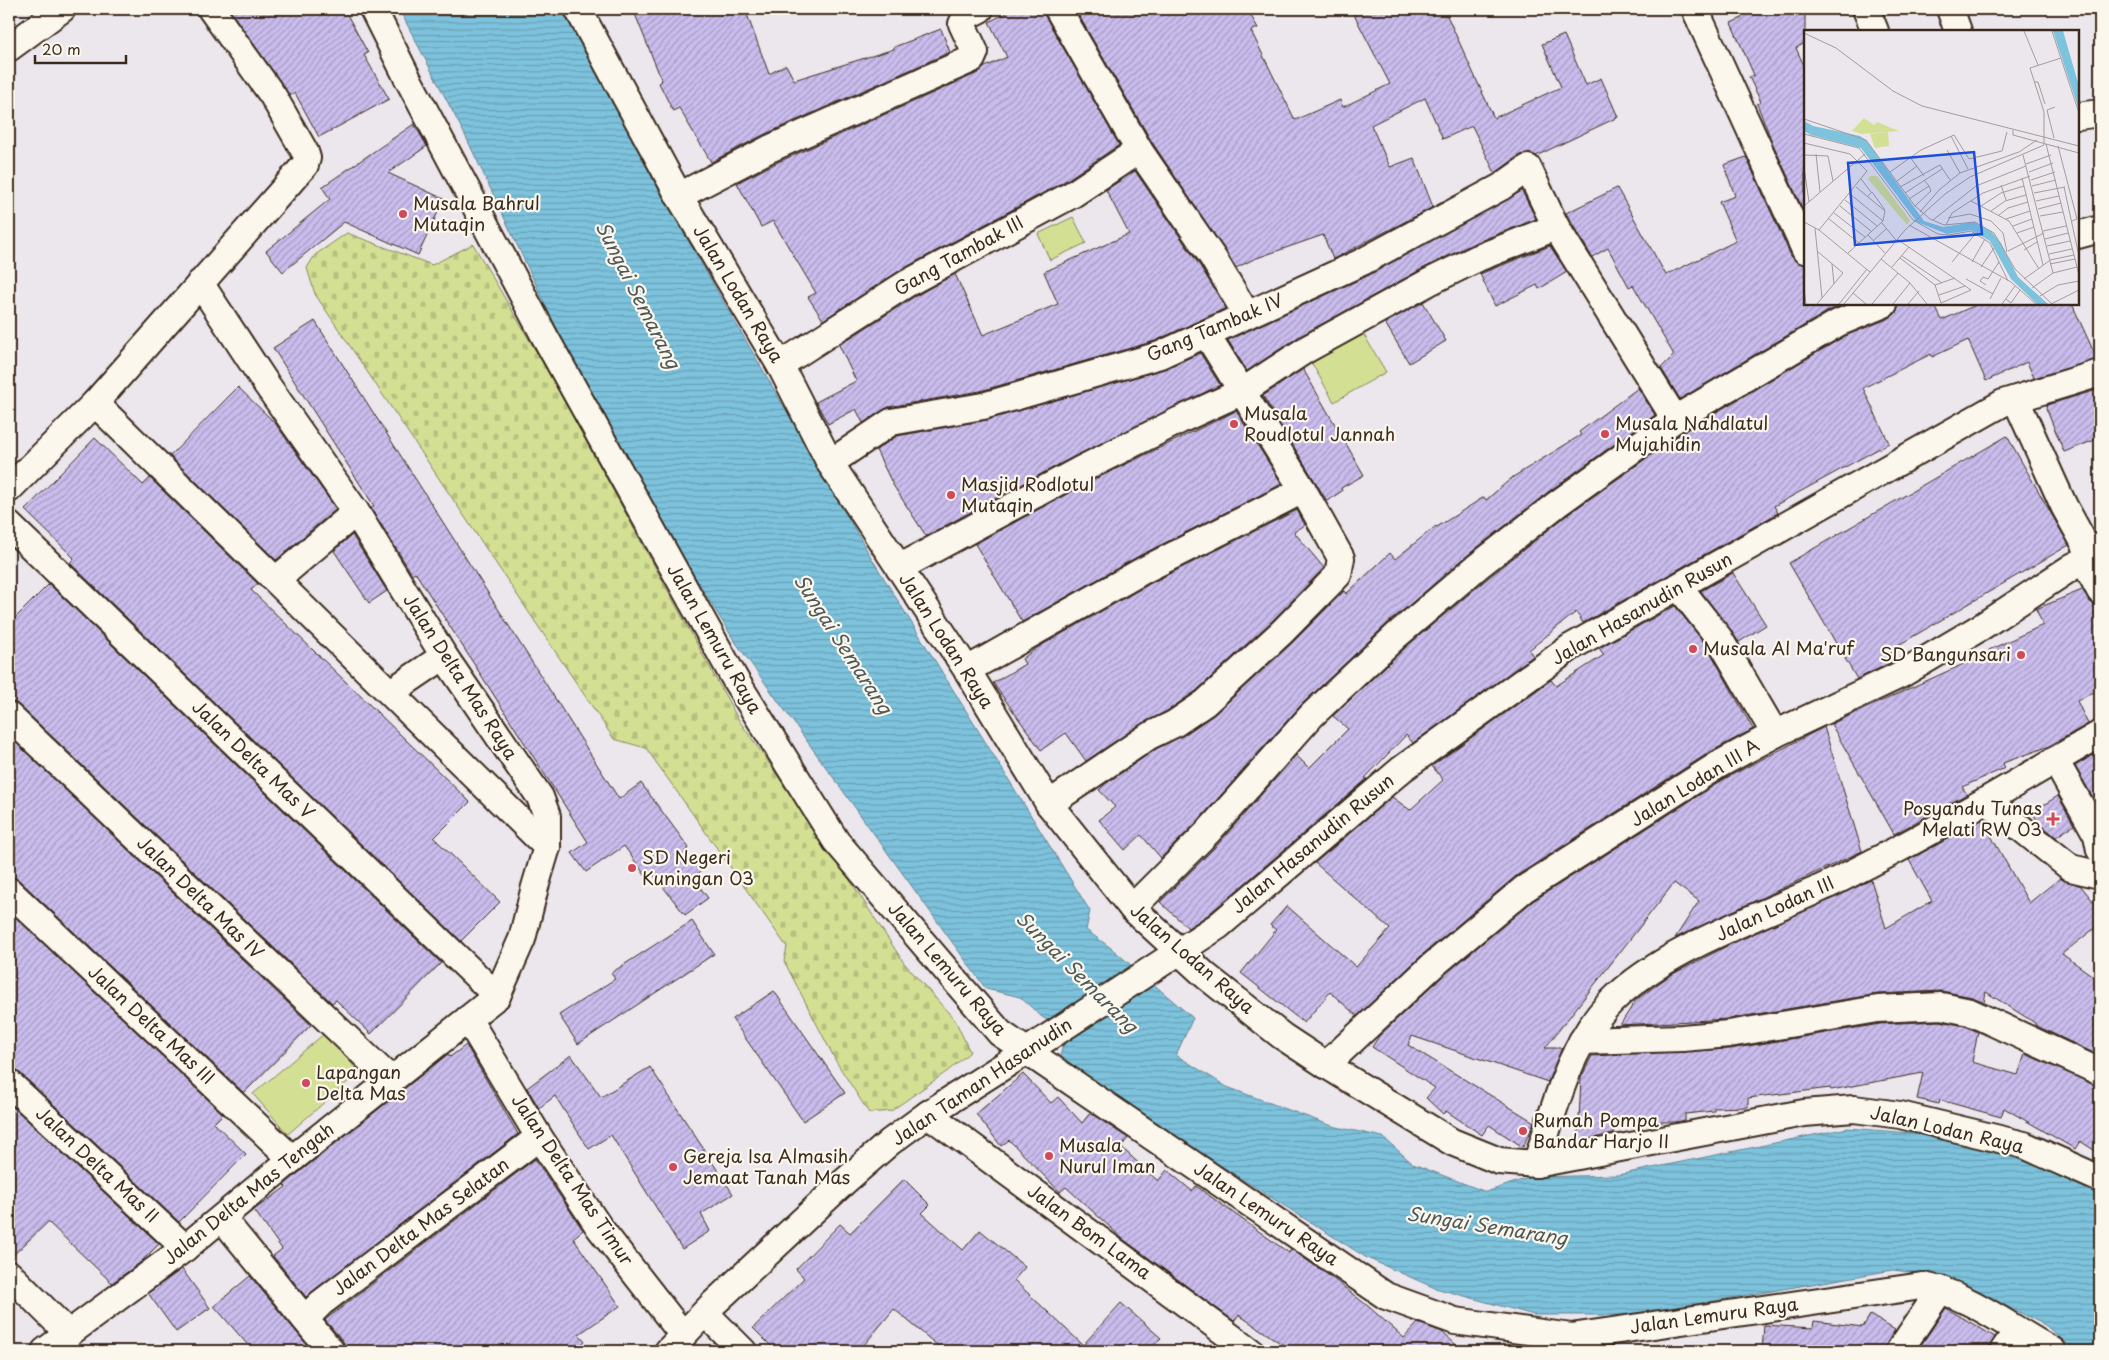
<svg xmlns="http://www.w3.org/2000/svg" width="2109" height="1360" viewBox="0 0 2109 1360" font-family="'Playpen Sans',sans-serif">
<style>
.grass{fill:#d3e094;stroke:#878559}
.cemetery{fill:url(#cemetery-stones);stroke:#878559}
.water{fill:url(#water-rules);stroke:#638691}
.building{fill:url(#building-hatch);stroke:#3b2a1e}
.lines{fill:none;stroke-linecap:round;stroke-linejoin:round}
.street-casing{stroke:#3b2a1e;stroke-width:30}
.street{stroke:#fbf7ec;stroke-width:26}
.poi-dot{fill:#d1495b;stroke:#fbf7ec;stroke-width:2}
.labels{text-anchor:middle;stroke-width:4.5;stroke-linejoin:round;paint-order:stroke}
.poi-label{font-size:18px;fill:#3b2a1e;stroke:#fbf7ec;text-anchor:start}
.street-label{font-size:18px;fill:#3b2a1e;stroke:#fbf7ec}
.water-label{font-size:19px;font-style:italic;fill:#4f5858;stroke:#fbf7ec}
.inset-road{fill:none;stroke:#a59b9a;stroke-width:1}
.view{fill:#1d4ed8;fill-opacity:0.15;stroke:#1d4ed8;stroke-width:2.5}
.inset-edge{fill:none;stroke:#3b2a1e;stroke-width:2.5}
</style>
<defs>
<pattern id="cemetery-stones" width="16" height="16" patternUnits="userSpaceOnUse" patternTransform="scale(1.25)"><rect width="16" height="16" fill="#d3e094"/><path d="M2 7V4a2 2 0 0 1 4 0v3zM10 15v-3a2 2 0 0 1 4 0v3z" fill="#b6c07f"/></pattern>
<pattern id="water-rules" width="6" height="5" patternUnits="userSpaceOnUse" patternTransform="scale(1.25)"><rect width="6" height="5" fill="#7dc3de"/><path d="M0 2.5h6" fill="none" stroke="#689fb3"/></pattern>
<pattern id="building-hatch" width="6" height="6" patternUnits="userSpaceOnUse" patternTransform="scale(1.25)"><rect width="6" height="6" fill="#cabdee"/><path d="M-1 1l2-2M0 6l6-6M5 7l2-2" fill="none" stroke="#a59ac0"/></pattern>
</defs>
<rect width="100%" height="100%" fill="#ece6ed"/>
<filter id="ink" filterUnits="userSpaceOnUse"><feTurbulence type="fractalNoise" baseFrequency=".02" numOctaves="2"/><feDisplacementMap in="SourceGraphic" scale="10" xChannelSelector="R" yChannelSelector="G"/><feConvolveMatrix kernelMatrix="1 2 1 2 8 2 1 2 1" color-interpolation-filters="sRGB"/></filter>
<g filter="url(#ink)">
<!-- grass -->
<g class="grass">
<polygon points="1073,217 1086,243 1050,260 1038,234"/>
<polygon points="1358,325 1386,372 1334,402 1307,355"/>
<polygon points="325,1033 359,1072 288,1134 253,1094"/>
</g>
<!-- cemetery -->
<polygon class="cemetery" points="347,233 432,265 473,244 551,377 738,719 834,856 904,963 955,1020 970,1052 949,1070 891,1111 869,1113 837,1063 784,961 787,947 646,748 614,739 315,294 307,268 315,255"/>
<!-- water -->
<polygon class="water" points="399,9 566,9 656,185 872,559 1090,911 1086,930 1111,948 1193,1018 1176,1055 1227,1087 1332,1126 1383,1137 1413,1164 1486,1192 1531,1177 1618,1175 1848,1128 1922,1134 2006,1154 2024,1149 2100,1194 2100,1351 2076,1351 2045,1325 1948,1277 1893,1270 1633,1315 1534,1315 1435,1288 1367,1258 1058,1063 1067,1032 1042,1017 1020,997 986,989 734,640 610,441 466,137"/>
<!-- building -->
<g class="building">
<polygon points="229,9 344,9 368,53 364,55 389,99 319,137 295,93 290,96"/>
<polygon points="633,9 745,9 769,74 786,65 794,80 894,49 894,47 941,29 950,52 763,135 711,162 679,108 673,111 659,83 662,81"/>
<polygon points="1014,9 1043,9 1045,16 1119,145 1065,181 899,271 823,320 808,297 816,293 773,221 761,227 737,183 776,163 978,73 983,68 1007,57 989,22"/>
<polygon points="1075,9 1247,9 1258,28 1251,31 1295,120 1340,100 1343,107 1390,84 1351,9 1444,9 1494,118 1561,87 1542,44 1564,35 1586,85 1601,78 1618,117 1536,156 1528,153 1520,155 1495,173 1472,126 1443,139 1425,98 1371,125 1390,167 1414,158 1433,207 1333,259 1323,235 1254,259 1236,268 1152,142"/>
<polygon points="1738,9 1805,9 1805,43 1796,48 1805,68 1805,214 1773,144 1757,104 1761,102 1749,77 1754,75 1731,23 1742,18"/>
<polygon points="414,124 427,146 388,173 444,199 418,255 344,222 283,272 266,251 330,199 322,187"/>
<polygon points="1746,157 1791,256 1797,262 1805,265 1805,304 1845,304 1830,310 1680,399 1661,368 1674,355 1633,285 1629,287 1608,248 1592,257 1566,213 1617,188 1666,275 1736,241 1719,202 1735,196 1724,165"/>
<polygon points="1135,171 1200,266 1226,308 1155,341 980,391 888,407 863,423 856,409 828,424 816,402 856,381 839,345 914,297 955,274 983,335 1058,304 1044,272 1129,234 1106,190"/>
<polygon points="1522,191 1536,219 1472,244 1422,269 1300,336 1247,371 1228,340 1369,275"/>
<polygon points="1550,246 1567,272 1539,289 1537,285 1495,306 1480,274"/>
<polygon points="1423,302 1446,341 1409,363 1385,323"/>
<polygon points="1899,304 1934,304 1942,320 1978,304 2072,304 2097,359 2034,378 2027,362 1986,381 1968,340 1932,357 1931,354 1863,388 1889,443 1774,506 1778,513 1583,623 1576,612 1529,650 1533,656 1413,743 1406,735 1365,778 1367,779 1209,914 1188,928 1160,902 1219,843 1296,755 1309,768 1348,729 1333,716 1407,646 1488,578 1566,516 1683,432 1845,336 1890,318 1896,313"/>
<polygon points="315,321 619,799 641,783 689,848 685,851 701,871 693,878 708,898 685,915 653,874 647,878 624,846 586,872 572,853 588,842 415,572 412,574 371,508 374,506 273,348"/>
<polygon points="1200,353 1220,385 1073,457 926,536 893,485 876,450 897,436 987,420 1164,369"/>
<polygon points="1303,369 1364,475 1341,488 1342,491 1327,501 1263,396"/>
<polygon points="238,387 275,423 336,509 276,560 170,456"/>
<polygon points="1638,388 1655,415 1548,492 1469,554 1387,624 1301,705 1197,822 1161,858 1141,835 1125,850 1099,820 1115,807 1099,790 1104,785 1156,749 1182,736 1215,714 1292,643 1344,591 1346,594 1390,553 1395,559 1436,526 1437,527 1484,497 1486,500 1513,477 1581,435 1579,432"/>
<polygon points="2100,389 2100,438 2064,452 2046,408 2047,405"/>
<polygon points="1236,411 1282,484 1137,557 1022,622 975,544 1087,483"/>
<polygon points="2007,436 2069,545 1890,650 1896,660 1857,679 1789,563"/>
<polygon points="95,438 143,485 150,478 258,584 251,590 470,802 434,838 500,902 461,941 70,563 74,558 25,510"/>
<polygon points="1297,510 1305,525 1294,532 1324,568 1272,621 1196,691 1167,711 1141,724 1086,761 1066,733 1041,750 993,683 1025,664 1022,659 1037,648 1151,583"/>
<polygon points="352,535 387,591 369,603 334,551"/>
<polygon points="1733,573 1766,625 1739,642 1701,591"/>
<polygon points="49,584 441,963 371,1034 336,1000 332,1003 19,705 9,701 9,624"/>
<polygon points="2082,590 2092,603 2100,608 2100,689 2077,701 2088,724 2047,747 2003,763 2005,768 1962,787 1967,794 1894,834 1831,724 1990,652 1989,650 2043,625 2036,609"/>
<polygon points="1675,606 1707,646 1753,729 1710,752 1516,876 1422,955 1357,1016 1330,992 1304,1023 1241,973 1276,930 1270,925 1287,906 1356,967 1390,929 1315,863 1392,797 1410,810 1443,780 1432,766 1551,680 1556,686 1604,655 1599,648"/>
<polygon points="1824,727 1862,851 1675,938 1699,901 1674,883 1545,1048 1562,1048 1548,1082 1412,1036 1408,1045 1534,1122 1523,1147 1489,1125 1482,1135 1446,1111 1443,1114 1426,1098 1435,1088 1372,1047 1379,1036 1442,977 1533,901 1726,778"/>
<polygon points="9,736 311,1025 244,1093 19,880 9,876"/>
<polygon points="2100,751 2100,810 2075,766"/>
<polygon points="2058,796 2074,825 2056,837 2039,823 2032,812"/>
<polygon points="1982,820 2029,903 2060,878 2081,886 2100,910 2100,924 2062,954 2100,981 2100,1056 2035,1025 2035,1023 1986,992 1984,1002 1973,997 1941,991 1877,994 1727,1019 1620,1025 1636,1000 1669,976 1727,946 1871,880 1886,928 1932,901 1909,860"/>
<polygon points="9,911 223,1114 214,1123 246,1154 179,1222 19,1072 9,1068"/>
<polygon points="692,921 714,954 578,1044 559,1015 615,979 611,973"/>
<polygon points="774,991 845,1093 803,1121 732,1019"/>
<polygon points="1940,1021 1965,1026 1978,1032 1972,1062 2018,1075 2025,1054 2100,1087 2100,1154 2080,1141 2075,1149 2004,1108 2001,1117 1940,1100 1939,1104 1917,1099 1923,1073 1831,1090 1830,1088 1748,1098 1748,1107 1714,1108 1714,1111 1685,1114 1685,1120 1676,1122 1615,1122 1614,1134 1578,1141 1581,1078 1592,1056 1730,1049 1880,1024"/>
<polygon points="466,1045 518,1134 306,1297 273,1256 282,1249 254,1210 286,1187 284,1185 301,1171 448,1054 450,1057"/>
<polygon points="571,1055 601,1097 650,1067 733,1194 701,1214 710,1231 682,1249 611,1135 589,1149 555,1096 539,1108 527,1088"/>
<polygon points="1023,1074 1051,1103 1058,1097 1082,1123 1090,1113 1128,1138 1121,1147 1158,1181 1167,1170 1192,1191 1196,1186 1289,1253 1291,1249 1335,1280 1369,1307 1404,1338 1418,1323 1442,1332 1463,1351 1292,1351 1239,1315 1234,1321 1123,1239 1066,1187 1060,1192 1009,1140 1001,1146 976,1114"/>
<polygon points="9,1103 159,1244 141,1262 112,1283 48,1222 9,1259"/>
<polygon points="535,1159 583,1230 573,1238 620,1306 579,1334 585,1341 573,1351 346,1351 343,1341 325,1320"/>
<polygon points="904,1179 930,1205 922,1213 963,1250 980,1230 1025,1267 1014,1280 1083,1345 1121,1303 1161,1338 1149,1351 944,1351 894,1309 859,1351 776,1351 753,1328 804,1278 796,1269 840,1224 850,1233"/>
<polygon points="182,1269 210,1308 176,1332 148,1293"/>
<polygon points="250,1276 312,1351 253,1351 214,1306"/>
<polygon points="1946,1308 1995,1337 1988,1351 1917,1351"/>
<polygon points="1870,1315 1895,1330 1887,1343 1884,1351 1762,1351 1764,1325 1813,1328 1814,1321 1863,1327"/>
</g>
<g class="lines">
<defs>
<g id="street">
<path d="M373 9 408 79 545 337 736 681 836 841 1000 1033 1386 1296 1455 1321 1571 1337 1922 1286C1966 1292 2013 1330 2053 1351"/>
<polyline points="578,9 679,196 780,365 830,463 967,670 1049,804 1132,908 1206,976 1282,1036 1326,1065 1452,1142 1499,1161 1536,1164 1804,1113 1854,1109 1900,1115 2024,1145 2100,1179"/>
<polyline points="1058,9 1139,150 1213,258 1247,315"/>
<polyline points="1695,9 1805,250"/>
<polyline points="1866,9 1875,31"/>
<polyline points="1950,9 1958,31"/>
<polyline points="9,48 62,9"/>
<polyline points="2078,116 2100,113"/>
<polyline points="679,196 769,149 972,59 975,52 962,24 966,16 980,9"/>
<polyline points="2078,235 2100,229"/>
<polyline points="200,283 267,385 356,512"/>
<polyline points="780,365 906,284 1073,194 1139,150"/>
<polyline points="2016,400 2064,506 2092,557"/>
<polyline points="830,463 891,422 983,406 1160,355 1362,262 1501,187 1528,168 1556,227 1675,419"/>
<polyline points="9,489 95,403 305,165 307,158 305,152 273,96 211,9"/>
<polyline points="9,525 497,996"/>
<polyline points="2084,561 2100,591"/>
<polyline points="899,568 1080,470 1180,420 1243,391 1307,349 1429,282 1478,258 1556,227"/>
<polyline points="276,580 356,512 444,656 540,797 547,816 547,847"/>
<polyline points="1679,587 1719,638 1775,734"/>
<polyline points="967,670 1144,570 1303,490 1207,335"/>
<polyline points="391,692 444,656"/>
<polyline points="9,716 391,1080"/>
<polyline points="2055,760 2097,835 2100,850"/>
<polyline points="1987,801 2071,868 2100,875"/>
<polyline points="1049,804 1149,736 1174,724 1205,703 1282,632 1338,575 1341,558 1303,490"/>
<polyline points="9,891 292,1159"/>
<polyline points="1132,908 1208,832 1312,715 1397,635 1478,566 1557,504 1675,419 1838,323 1884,304"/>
<polyline points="468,1019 539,1137 599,1227 683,1335"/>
<polyline points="1582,1041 1682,1038 1729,1034 1878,1009 1941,1006 1970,1012 2100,1072"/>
<polyline points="1326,1065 1432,966 1524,889 1718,765 1775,734 1900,675 1981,627 2072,567 2100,553"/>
<polyline points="9,1083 185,1248"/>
<polyline points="928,1114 1250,1351"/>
<path d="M1536 1164C1555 1108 1569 1044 1612 1001 1667 946 1770 914 1840 879 1929 835 2015 784 2100 734"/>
<polyline points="222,1218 331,1351"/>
<polyline points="9,1274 69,1334"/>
<polyline points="705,1313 743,1351"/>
<polyline points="305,1319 321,1303 539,1137"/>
<polyline points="45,1351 185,1248 292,1159 497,996 522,939 535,887 547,847 95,403"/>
<polyline points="668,1351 712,1305 844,1182 890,1142 928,1114 1027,1051 1218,926 1402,769 1571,647 2003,403 2100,373"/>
<polyline points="1899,1351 1941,1289"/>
<polyline points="2003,1351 2017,1331"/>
</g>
</defs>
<!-- street casing -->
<use href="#street" class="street-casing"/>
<!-- street -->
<use href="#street" class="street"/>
</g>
</g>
<!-- markers -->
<g class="poi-dot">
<circle cx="403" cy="214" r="5"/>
<circle cx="1234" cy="424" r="5"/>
<circle cx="1605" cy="434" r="5"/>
<circle cx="951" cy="495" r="5"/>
<circle cx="1693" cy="649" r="5"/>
<circle cx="2021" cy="655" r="5"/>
<path d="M2050.5 811.5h5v5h5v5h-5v5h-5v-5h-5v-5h5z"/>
<circle cx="632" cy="868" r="5"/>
<circle cx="306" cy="1083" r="5"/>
<circle cx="1523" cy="1131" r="5"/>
<circle cx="1049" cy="1156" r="5"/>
<circle cx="673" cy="1167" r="5"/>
</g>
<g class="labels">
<!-- poi labels -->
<g class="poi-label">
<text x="413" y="210">Musala Bahrul<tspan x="413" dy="21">Mutaqin</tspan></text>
<text x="1244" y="420">Musala<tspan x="1244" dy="21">Roudlotul Jannah</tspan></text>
<text x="1615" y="430">Musala Nahdlatul<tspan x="1615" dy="21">Mujahidin</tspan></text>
<text x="961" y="491">Masjid Rodlotul<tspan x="961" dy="21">Mutaqin</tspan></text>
<text x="1703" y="655">Musala Al Ma'ruf</text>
<text x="2011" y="661" text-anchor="end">SD Bangunsari</text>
<text x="2042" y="815" text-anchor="end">Posyandu Tunas<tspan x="2042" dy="21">Melati RW 03</tspan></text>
<text x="642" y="864">SD Negeri<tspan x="642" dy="21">Kuningan 03</tspan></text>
<text x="316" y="1079">Lapangan<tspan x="316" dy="21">Delta Mas</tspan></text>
<text x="1533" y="1127">Rumah Pompa<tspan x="1533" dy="21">Bandar Harjo II</tspan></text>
<text x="1059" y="1152">Musala<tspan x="1059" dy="21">Nurul Iman</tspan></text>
<text x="683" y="1163">Gereja Isa Almasih<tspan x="683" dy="21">Jemaat Tanah Mas</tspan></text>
</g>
<!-- street labels -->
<g class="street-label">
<text transform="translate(959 256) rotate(-29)" y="6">Gang Tambak III</text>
<text transform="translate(738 294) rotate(59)" y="6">Jalan Lodan Raya</text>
<text transform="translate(1215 328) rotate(-23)" y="6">Gang Tambak IV</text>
<text transform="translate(1642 609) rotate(-30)" y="6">Jalan Hasanudin Rusun</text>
<text transform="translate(714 639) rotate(60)" y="6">Jalan Lemuru Raya</text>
<text transform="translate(946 641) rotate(57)" y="6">Jalan Lodan Raya</text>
<text transform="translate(460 677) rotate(57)" y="6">Jalan Delta Mas Raya</text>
<text transform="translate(253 760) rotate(44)" y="6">Jalan Delta Mas V</text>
<text transform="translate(1695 783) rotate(-32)" y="6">Jalan Lodan III A</text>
<text transform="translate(1313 844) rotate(-40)" y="6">Jalan Hasanudin Rusun</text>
<text transform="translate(200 898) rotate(44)" y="6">Jalan Delta Mas IV</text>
<text transform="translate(1775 909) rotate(-25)" y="6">Jalan Lodan III</text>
<text transform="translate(1192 959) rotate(41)" y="6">Jalan Lodan Raya</text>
<text transform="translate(947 969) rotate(49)" y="6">Jalan Lemuru Raya</text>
<text transform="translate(151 1025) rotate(43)" y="6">Jalan Delta Mas III</text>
<text transform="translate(982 1082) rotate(-34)" y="6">Jalan Taman Hasanudin</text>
<text transform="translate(1947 1130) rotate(13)" y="6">Jalan Lodan Raya</text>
<text transform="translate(97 1165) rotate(43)" y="6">Jalan Delta Mas II</text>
<text transform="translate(572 1180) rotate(56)" y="6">Jalan Delta Mas Timur</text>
<text transform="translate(249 1194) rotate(-39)" y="6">Jalan Delta Mas Tengah</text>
<text transform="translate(1266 1214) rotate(34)" y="6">Jalan Lemuru Raya</text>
<text transform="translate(421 1227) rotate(-37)" y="6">Jalan Delta Mas Selatan</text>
<text transform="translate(1089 1232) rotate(36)" y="6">Jalan Bom Lama</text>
<text transform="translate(1714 1316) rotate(-8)" y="6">Jalan Lemuru Raya</text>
</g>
<!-- water labels -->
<g class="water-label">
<text transform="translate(638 295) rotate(63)" y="7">Sungai Semarang</text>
<text transform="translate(843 644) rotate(57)" y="7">Sungai Semarang</text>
<text transform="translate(1077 972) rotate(45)" y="7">Sungai Semarang</text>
<text transform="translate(1487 1226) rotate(9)" y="7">Sungai Semarang</text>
</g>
</g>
<!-- overview -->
<g transform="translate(1804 30)">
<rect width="275" height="275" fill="#ece6ed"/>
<path d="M84 102 85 116 71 118 66 104Z" fill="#d3e094"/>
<path d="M60 88 70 95 73 92 95 101 58 104 48 101ZM66 146H73L106 190 103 195 64 149Z" fill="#d3e094"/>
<path d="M249 1H259L275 56V80ZM0 91 9 96 56 106 63 111 120 191 139 197 170 192 187 201 197 213 214 247 244 274H233L207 249 186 211 167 200 143 204 113 192 57 118 7 105 0 101Z" fill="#7dc3de"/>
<path class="inset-road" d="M220 1 234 35M248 1 275 83M0 3 32 18 89 61 118 76 275 116M231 52H234L241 74M0 89 62 110 111 176 126 189 140 195 171 192 190 203 211 239 248 274M209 100V105L275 123M0 104 55 118 109 190 134 204 145 205 167 201 186 213 204 251M147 106 164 139M250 108 243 80 251 77M0 113 46 124 63 141 15 200M242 114 275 245M254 116 273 189 268 191M143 120 156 143M12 124 16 162M0 125 24 126 29 151M219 125 249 243M106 127 120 146M222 134 247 125M0 137 5 172M86 142 117 120 150 105 165 129 198 121 203 102M225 142 249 133M218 148 239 235M57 149 67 162M227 150 251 142M93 151 113 136M197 155 202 170M228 156 252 150M52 157 81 181 79 191M96 157 136 135 146 150M260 157 275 226M101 163 138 139M230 163 261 157M46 164 79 191M63 167 68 162 81 180M105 169 125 156 120 150M41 170 73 196M167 171 205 191 235 239M232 171 255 166M0 176 61 124M36 176 67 201M111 176 127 161 125 156M177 176 197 163 220 156M234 179 257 173M187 181 201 171 222 165M116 182 135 160 156 143 215 122 233 110M30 183 61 207M195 185 204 178 224 172M236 186 259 182M144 188 166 184 187 191 199 203 203 222M25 189 55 213M202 189 226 181M129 190 172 156 222 136M0 192 15 200 66 242M77 192 92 210M105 195 207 252 232 274M142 195 148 183 179 163 226 146M209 196 228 189M11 198 18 268M239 201 262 196M213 203 230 197M64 205 81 223M93 209 167 260 137 273M241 209 264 203M69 211 82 199M243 216 266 211M220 220 233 212M13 221 39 243 13 274M204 221 240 203M44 223 79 191M245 224 268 219M98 226 138 253M96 228 131 255M77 229 106 253 123 274M246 230 270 225M148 232 172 203M168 232 181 209M28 234 30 254M246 234 271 229M88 237 105 217M177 237 190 218M162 249 189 264M220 249 245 231M131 255 151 248M131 255 137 273M182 255 176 251 179 247 184 249 195 232M0 258 2 274M228 258 249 243 273 237M49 263 62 274M135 265 161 256M236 266 254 255 275 251M186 269 197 248M202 269 207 273 216 260M35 274 63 239M40 274 101 200 141 164 166 147 240 115V82L226 38 257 28M68 274 94 243M89 274 106 253M104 274 115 261M198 274 211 256M247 274 275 260"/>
<path class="view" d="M170 122 178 204 51 215 44 133Z"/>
<rect width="275" height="275" class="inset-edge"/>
</g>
<!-- margin -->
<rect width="2109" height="1360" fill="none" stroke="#fbf7ec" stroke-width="30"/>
<rect x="15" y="15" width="2079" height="1330" fill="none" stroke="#3b2a1e" stroke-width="2" filter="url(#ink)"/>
<!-- scale -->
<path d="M35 55v8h91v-8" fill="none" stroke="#3b2a1e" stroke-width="2.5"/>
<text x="42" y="55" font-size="15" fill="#3b2a1e" stroke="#fbf7ec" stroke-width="4" paint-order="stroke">20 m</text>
</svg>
